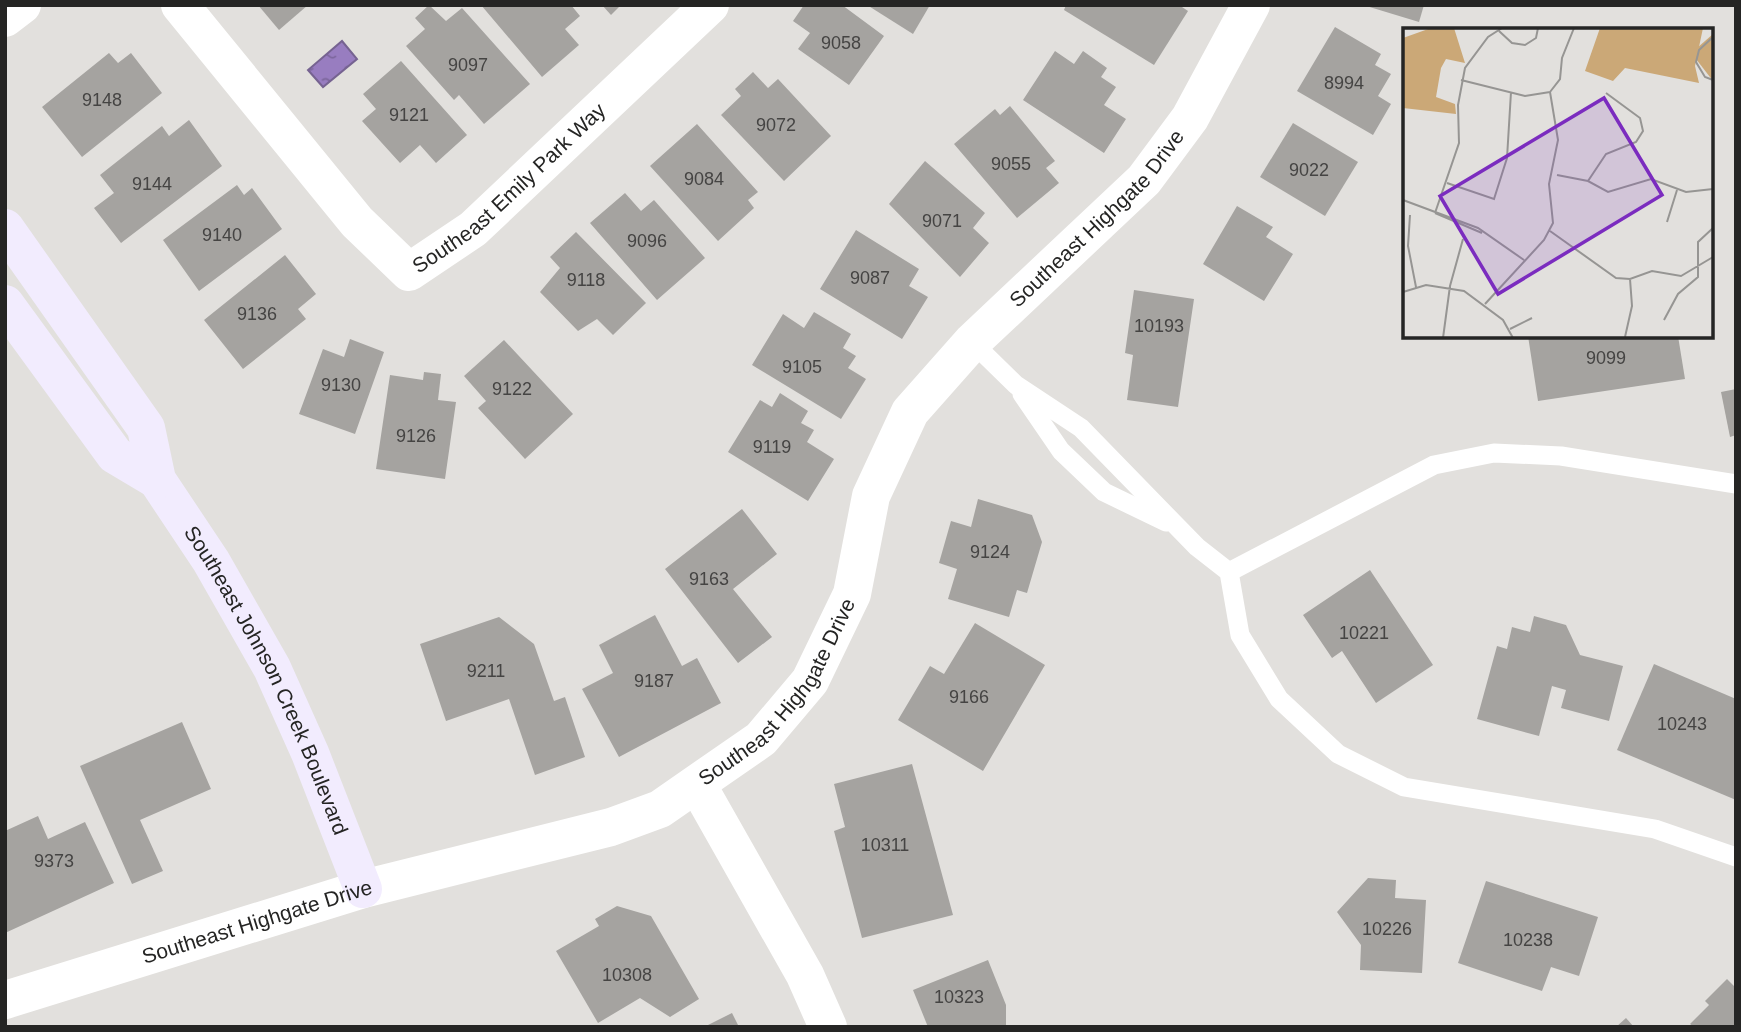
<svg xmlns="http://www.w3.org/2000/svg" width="1741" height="1032" viewBox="0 0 1741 1032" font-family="Helvetica,sans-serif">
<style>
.water{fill:url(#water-ripples);stroke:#766391;stroke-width:2}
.building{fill:#a5a3a0}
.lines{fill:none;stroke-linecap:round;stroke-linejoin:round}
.lane{stroke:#fff;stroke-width:19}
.street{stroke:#fff;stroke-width:38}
.secondary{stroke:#f2ecfe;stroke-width:38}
.labels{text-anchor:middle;stroke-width:6;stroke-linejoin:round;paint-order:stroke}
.number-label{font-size:18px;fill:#454443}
.street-label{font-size:21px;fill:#252524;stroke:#efedea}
.inset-road{fill:none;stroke:#969593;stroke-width:2}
.view{fill:#7b2cbf;fill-opacity:0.15;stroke:#7b2cbf;stroke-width:3.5}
.inset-edge{fill:none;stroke:#252524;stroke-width:3.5}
</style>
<defs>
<pattern id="water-ripples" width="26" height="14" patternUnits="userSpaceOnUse" patternTransform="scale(1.75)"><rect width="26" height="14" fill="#987dc0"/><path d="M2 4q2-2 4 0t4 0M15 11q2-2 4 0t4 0" fill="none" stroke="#7c669c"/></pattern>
</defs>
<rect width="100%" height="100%" fill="#e2e0dd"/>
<!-- water -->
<polygon class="water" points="342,41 357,59 323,87 308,70"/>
<!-- building -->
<g class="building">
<polygon points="258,5 308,5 279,30"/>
<polygon points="429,5 446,21 462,8 530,84 484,124 459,95 454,100 406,46 425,29 415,18"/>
<polygon points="481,5 571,5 580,16 565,29 579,45 542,77"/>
<polygon points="602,5 621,5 611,15"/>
<polygon points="804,5 842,5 884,36 849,85 798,49 810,33 793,21"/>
<polygon points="867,5 930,5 913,34"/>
<polygon points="1066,5 1179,5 1188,11 1154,65 1064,10"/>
<polygon points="1363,5 1424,5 1419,22"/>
<polygon points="1335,27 1381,54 1375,65 1391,74 1378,96 1391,104 1373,135 1297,91"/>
<polygon points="1055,51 1074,64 1083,51 1107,68 1101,77 1116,87 1104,105 1126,119 1104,153 1023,100"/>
<polygon points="109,53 118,63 131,53 162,93 82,157 42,107"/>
<polygon points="401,61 467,135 436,163 420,145 400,163 362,121 376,109 363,94"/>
<polygon points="753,72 768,88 778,79 831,136 784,181 721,115 741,96 735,89"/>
<polygon points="1010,106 1055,161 1046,168 1059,183 1017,218 954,144 995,109 1000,115"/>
<polygon points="189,120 222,166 121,243 94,208 114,193 100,175 162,126 169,136"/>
<polygon points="1293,123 1358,162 1325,216 1260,177"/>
<polygon points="697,124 758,192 748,200 754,208 718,241 650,166"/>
<polygon points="925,161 985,213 973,228 989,243 960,277 889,204"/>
<polygon points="237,185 244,195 252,188 282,229 199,291 163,240"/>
<polygon points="625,193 641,211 654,200 705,258 657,300 590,223"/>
<polygon points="1237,206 1273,227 1266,237 1293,254 1264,301 1203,264"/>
<polygon points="856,230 919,269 909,286 928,297 902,339 820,289"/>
<polygon points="576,232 646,303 613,335 597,319 578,331 540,292 560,268 550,257"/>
<polygon points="285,255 316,294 298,309 306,319 243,369 204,320"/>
<polygon points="1134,290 1194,299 1178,407 1127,400 1133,355 1125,353"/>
<polygon points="814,312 851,334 843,348 856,356 848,368 866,379 841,419 752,365 783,314 804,328"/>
<polygon points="1528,336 1678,336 1685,379 1538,401"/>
<polygon points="350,339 384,352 355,434 299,414 323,349 344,357"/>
<polygon points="504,340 573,414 525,459 478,408 486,401 464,376"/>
<polygon points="424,372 441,374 438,400 456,402 445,479 376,469 390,375 423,380"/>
<polygon points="1736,389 1736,435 1730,437 1721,392"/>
<polygon points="780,393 808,411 801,423 814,430 807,442 834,459 808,501 728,452 760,400 772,407"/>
<polygon points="978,499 1032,515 1042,542 1027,593 1017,590 1009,617 948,599 957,569 939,563 951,521 971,527"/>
<polygon points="742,509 777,554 733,589 772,637 738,663 665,569"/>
<polygon points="1370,570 1433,665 1376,703 1342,651 1332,658 1303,615"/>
<polygon points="655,615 682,666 697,658 721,703 619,757 582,689 613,673 599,645"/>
<polygon points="1534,616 1566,625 1580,655 1623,666 1609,721 1561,708 1566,690 1552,686 1539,736 1477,719 1497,646 1507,649 1512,627 1530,632"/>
<polygon points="499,617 534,644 554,701 565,697 585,757 535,775 509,699 446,721 420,644"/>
<polygon points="975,623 1045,665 983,771 898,720 930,666 944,674"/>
<polygon points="1654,664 1736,699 1736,800 1617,750"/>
<polygon points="182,722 211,789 140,820 163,871 132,884 80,766"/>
<polygon points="912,764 953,915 862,938 834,831 845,827 834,784"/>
<polygon points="38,816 48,839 85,822 114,883 5,933 5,831"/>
<polygon points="1368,878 1396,880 1395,898 1426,900 1422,973 1360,970 1361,945 1337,912"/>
<polygon points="1486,881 1598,917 1579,976 1551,967 1542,991 1458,963"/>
<polygon points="617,906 651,916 699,999 670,1017 640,998 598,1023 556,951 599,926 595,919"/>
<polygon points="988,960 1006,1005 1006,1027 928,1027 913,990"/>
<polygon points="1727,979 1736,988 1736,1027 1694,1027 1690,1024 1709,1005 1705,1001"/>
<polygon points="732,1013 739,1027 704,1027"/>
<polygon points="1626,1018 1634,1027 1616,1027"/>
</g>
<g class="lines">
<!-- lane -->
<g class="lane">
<polyline points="972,342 1016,385 1081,428 1197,547 1229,572 1240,635 1279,699 1338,754 1404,787 1655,829 1736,857"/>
<polyline points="1022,394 1061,451 1104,492 1166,522"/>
<polyline points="1229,572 1434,465 1494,453 1561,456 1736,484"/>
</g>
<!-- street -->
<g class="street">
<path id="s1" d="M180 5 357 222 409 272 473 229 710 5"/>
<polyline points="5,18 22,5"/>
<polyline points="698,786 805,975 828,1027"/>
<path id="s2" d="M5 1000 363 889 611 827 660 809 761 739 810 681 852 594 871 496 910 412 972 342 1144 180 1190 118 1251 5"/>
</g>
<!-- secondary -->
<g class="secondary">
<path id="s3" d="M5 228 146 428 157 480 211 561 272 668 310 753 363 889"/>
<polyline points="5,304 115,455 157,480"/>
</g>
</g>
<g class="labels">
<!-- number labels -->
<g class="number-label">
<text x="841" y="49">9058</text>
<text x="468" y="71">9097</text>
<text x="1344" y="89">8994</text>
<text x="102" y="106">9148</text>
<text x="409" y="121">9121</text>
<text x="776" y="131">9072</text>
<text x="1011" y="170">9055</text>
<text x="1309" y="176">9022</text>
<text x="704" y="185">9084</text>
<text x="152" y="190">9144</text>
<text x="942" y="227">9071</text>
<text x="222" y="241">9140</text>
<text x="647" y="247">9096</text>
<text x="870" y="284">9087</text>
<text x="586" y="286">9118</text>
<text x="257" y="320">9136</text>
<text x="1159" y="332">10193</text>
<text x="1606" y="364">9099</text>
<text x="802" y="373">9105</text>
<text x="341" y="391">9130</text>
<text x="512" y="395">9122</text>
<text x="416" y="442">9126</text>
<text x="772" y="453">9119</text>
<text x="990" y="558">9124</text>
<text x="709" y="585">9163</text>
<text x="1364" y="639">10221</text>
<text x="486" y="677">9211</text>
<text x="654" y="687">9187</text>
<text x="969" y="703">9166</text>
<text x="1682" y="730">10243</text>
<text x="885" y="851">10311</text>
<text x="54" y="867">9373</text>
<text x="1387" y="935">10226</text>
<text x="1528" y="946">10238</text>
<text x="627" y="981">10308</text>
<text x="959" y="1003">10323</text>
</g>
<!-- street labels -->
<g class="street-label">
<text dy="7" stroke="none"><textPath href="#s1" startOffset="483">Southeast Emily Park Way</textPath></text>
<text dy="7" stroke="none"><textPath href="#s2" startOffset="1440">Southeast Highgate Drive</textPath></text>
<text dy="7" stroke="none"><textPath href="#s3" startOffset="527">Southeast Johnson Creek Boulevard</textPath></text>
<text dy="7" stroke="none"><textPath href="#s2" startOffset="852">Southeast Highgate Drive</textPath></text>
<text dy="7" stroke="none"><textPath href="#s2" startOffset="264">Southeast Highgate Drive</textPath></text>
</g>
</g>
<!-- overview -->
<g transform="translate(1403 28)">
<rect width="310" height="310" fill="#e2e0dd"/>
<path d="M28 0H51L62 35 43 31 38 40 33 69 52 76 53 86 0 80V10Z" fill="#cba877"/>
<path d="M197 0H300L292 38 296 55 222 40 210 53 182 43Z" fill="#cba877"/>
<path d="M310 6V53L293 31 294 20Z" fill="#cba877"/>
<path class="inset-road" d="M96 3 109 15 122 17 133 10 135 0M310 9 296 22 293 34 302 49 310 52M58 52 122 68 147 64M147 64 157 51 159 30 171 0M154 147 185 153 205 164 248 151 283 164 310 161M185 153 203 126 233 114 240 103 237 90 203 65M44 155 91 171 104 130 108 64M0 172 75 200 121 232M32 185 56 115 55 77 62 40 85 9 99 0M32 185 79 205M7 187 5 218 13 259M264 194 274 162M147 203 213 250 227 251 249 243 278 248 310 229M0 264 23 257 61 263 100 292 110 310M82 276 141 212 150 195 146 156 155 112 147 64M261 292 275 266 295 249V214L310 200M107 301 129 290M222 309 229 278 227 251M40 310 47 258 60 211"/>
<path class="view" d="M201 70 259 167 95 266 37 168Z"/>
<rect width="310" height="310" class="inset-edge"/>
</g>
<!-- border -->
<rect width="1741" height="1032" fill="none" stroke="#252524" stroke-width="14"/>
</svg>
